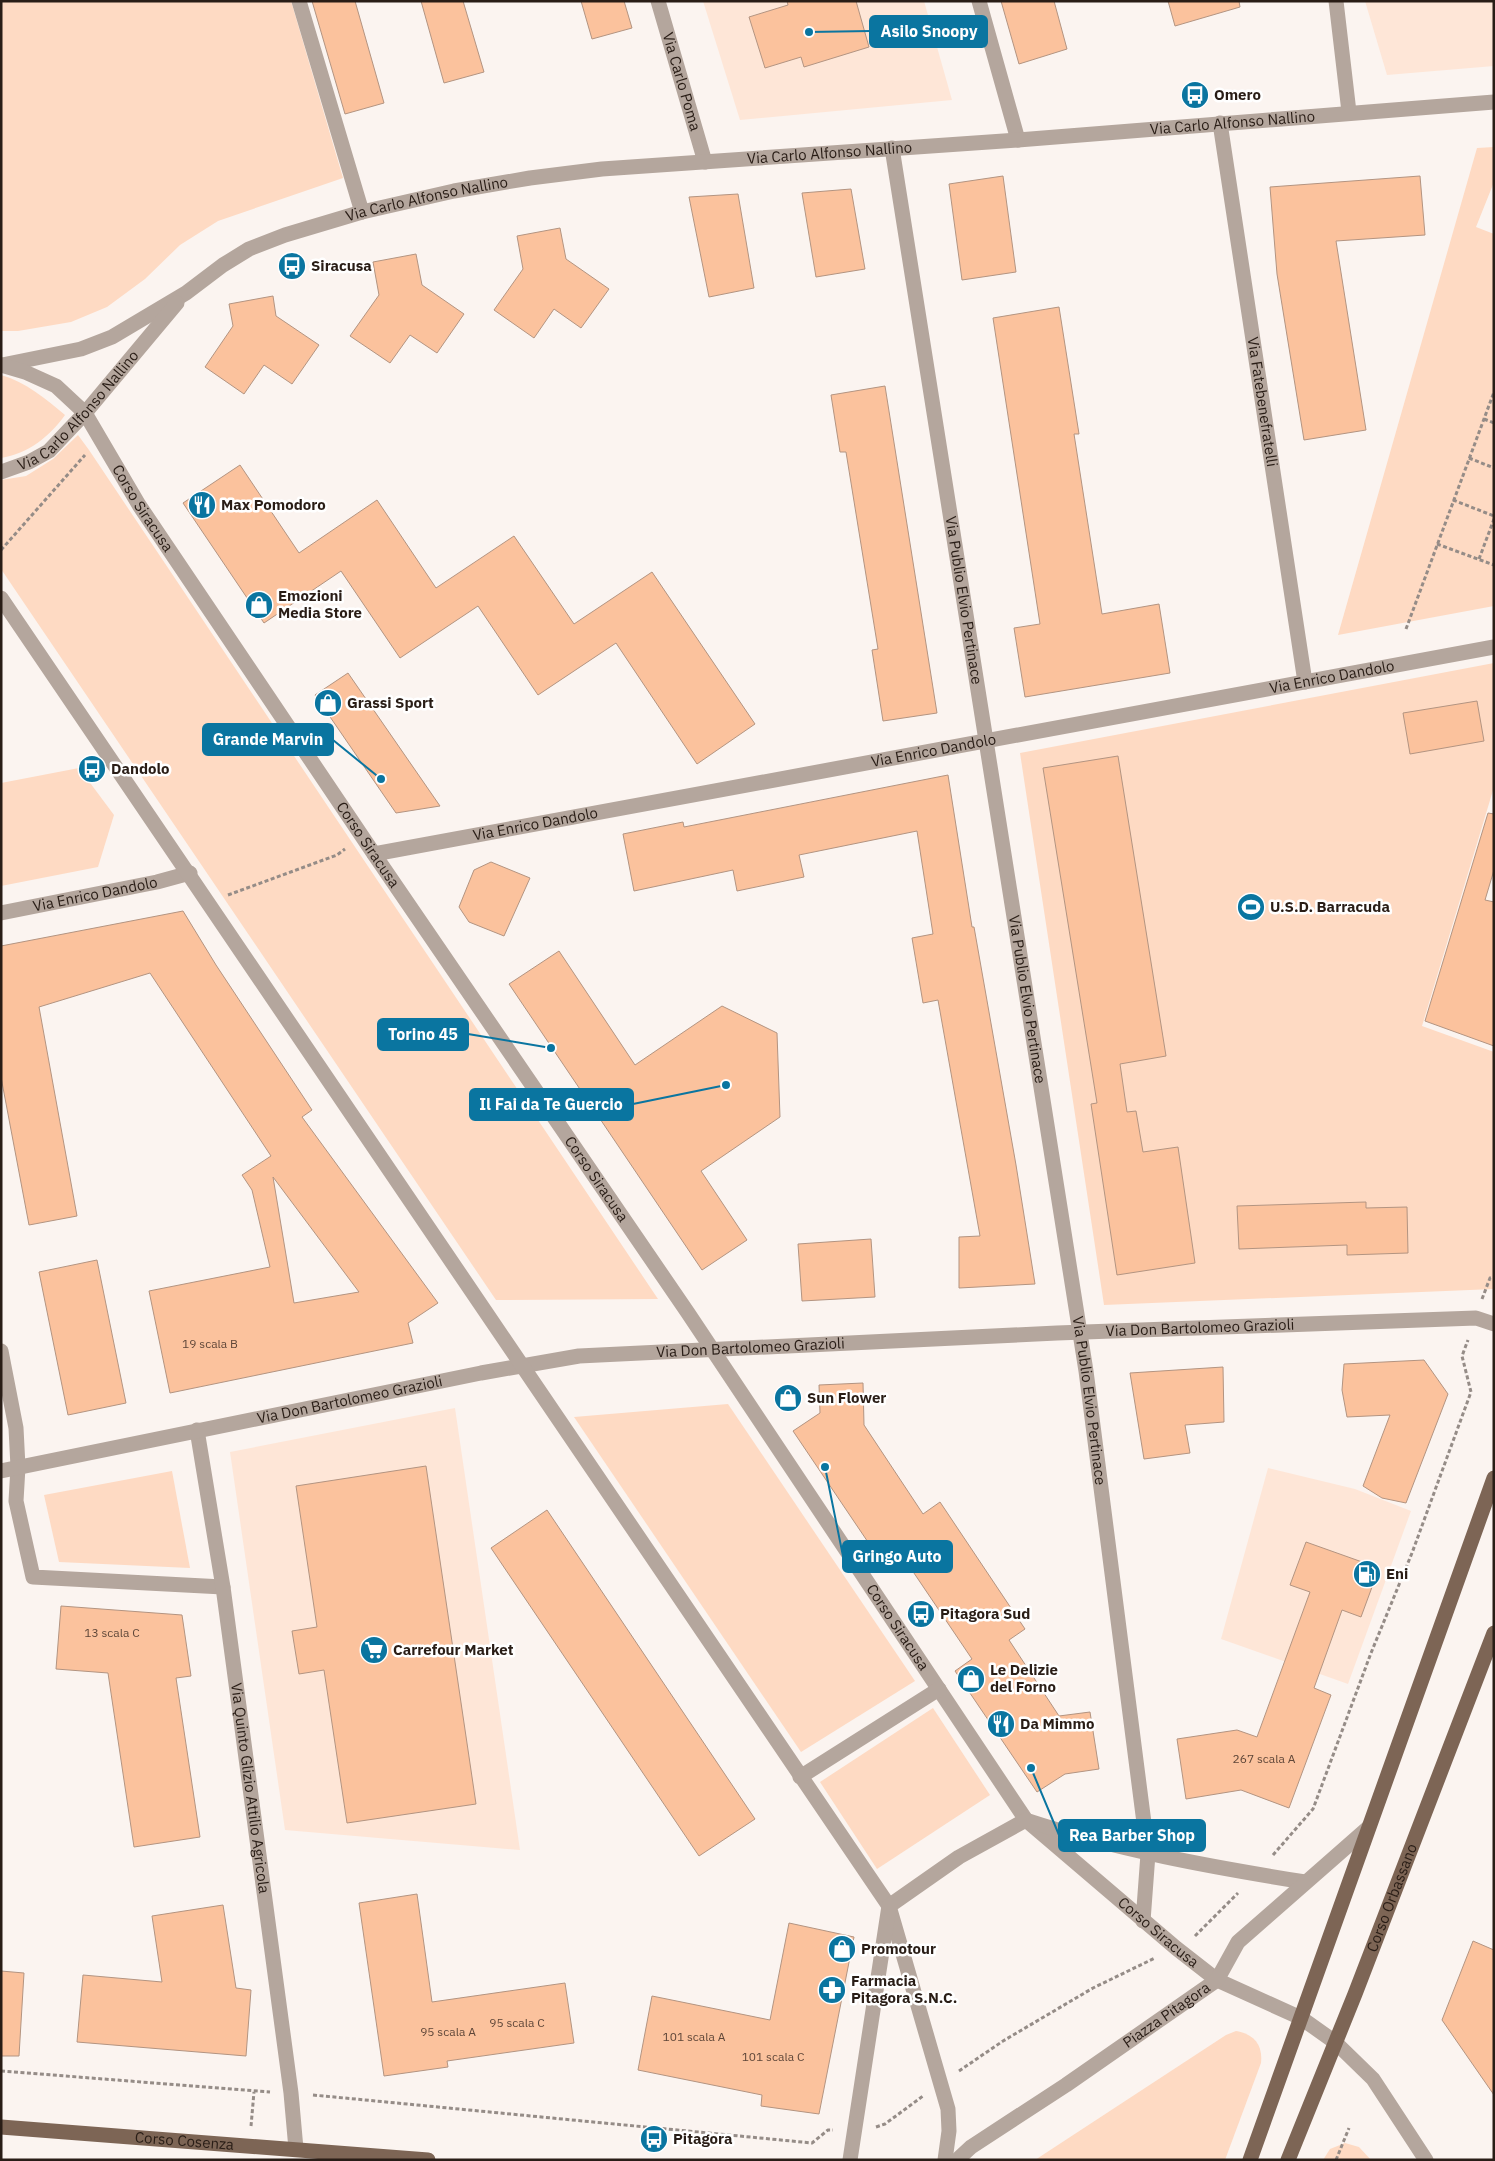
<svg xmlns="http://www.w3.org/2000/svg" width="1495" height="2161" viewBox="0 0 1495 2161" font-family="'IBM Plex Sans',sans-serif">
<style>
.built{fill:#fee6d7}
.green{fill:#fedac3}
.building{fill:#fbc29d;stroke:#b39481;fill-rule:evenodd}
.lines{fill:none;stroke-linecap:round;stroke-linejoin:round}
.path{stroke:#958c87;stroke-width:3;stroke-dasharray:4 2.5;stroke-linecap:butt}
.service{stroke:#b4a69d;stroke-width:15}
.minor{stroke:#b4a69d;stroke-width:15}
.tertiary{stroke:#b4a69d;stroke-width:15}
.primary{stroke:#7d6555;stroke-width:15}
.labels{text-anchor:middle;stroke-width:5;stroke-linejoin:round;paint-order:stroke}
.number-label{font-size:12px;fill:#5e4638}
.street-label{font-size:15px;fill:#291d16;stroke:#fff}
.poi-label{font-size:15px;font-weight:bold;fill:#291d16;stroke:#fff;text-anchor:start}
.leader{fill:none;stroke:#0a75a0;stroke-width:2}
.callout-dot{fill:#0a75a0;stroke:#fff;stroke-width:2}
.callout{fill:#0a75a0;stroke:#0a75a0;stroke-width:2}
.callout-label{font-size:16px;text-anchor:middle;font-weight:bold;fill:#fff}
</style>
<rect width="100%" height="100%" fill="#fbf4f0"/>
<!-- built -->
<g class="built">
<polygon points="703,1 924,1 952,100 740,120"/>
<polygon points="1365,1 1494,1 1494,66 1387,75"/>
<polygon points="455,1408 520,1850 285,1830 230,1452"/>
<polygon points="1268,1468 1355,1489 1411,1511 1348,1684 1221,1639"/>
</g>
<!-- green -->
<g class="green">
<polygon points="1,1 291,1 343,178 218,221 180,245 145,279 107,307 71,322 18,331 1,331"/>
<polygon points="1494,147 1494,182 1476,227 1494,234 1494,606 1338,635 1477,148"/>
<path d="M1 375C26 382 46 399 65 415 50 436 28 454 1 458Z"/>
<polygon points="78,435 89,450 658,1299 496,1300 1,569 1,480 26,476 53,459"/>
<polygon points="1494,663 1494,787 1422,1026 1494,1052 1494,1289 1104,1305 1020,753"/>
<polygon points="79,768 114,815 98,867 1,886 1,783"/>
<polygon points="728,1404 915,1681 801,1752 574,1417"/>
<polygon points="172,1471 190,1568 59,1562 44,1495"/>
<polygon points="933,1708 990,1795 877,1869 820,1782"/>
<path d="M1236 2031C1254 2034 1263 2045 1261 2063L1225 2160H1035L1226 2035Z"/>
<polygon points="1345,2143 1359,2147 1371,2160 1323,2160 1330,2149"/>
</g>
<!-- building -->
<g class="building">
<polygon points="312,1 355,1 384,103 345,114"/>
<polygon points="421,1 463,1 484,72 444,83"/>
<polygon points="581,1 624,1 632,28 592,39"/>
<polygon points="787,1 856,1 869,47 804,67 801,57 765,68 749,17 788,5"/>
<polygon points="1001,1 1054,1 1067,49 1019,64"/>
<polygon points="1168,1 1239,1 1240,7 1175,26"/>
<polygon points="1003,176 1016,272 962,280 949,184"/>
<polygon points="1420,176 1425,235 1336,241 1366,430 1304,440 1277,274 1270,187"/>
<polygon points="851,189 865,269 816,277 802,193"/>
<polygon points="738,194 754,288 709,297 689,197"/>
<polygon points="560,228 566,259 609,289 581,328 554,309 534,338 494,310 523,269 517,236"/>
<polygon points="416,254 422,285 464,314 437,353 410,335 390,363 350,336 379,295 373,262"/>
<polygon points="273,296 276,316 319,345 292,384 264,365 244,394 205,367 233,326 229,304"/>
<polygon points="1059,307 1079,434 1074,434 1102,614 1159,604 1170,673 1025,697 1014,628 1040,624 993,318"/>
<polygon points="885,386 937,713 883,721 872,650 878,649 846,452 840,452 831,395"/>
<polygon points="240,465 299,553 377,500 436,588 514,536 574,624 652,572 755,724 697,764 616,643 538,695 478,606 400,658 341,571 264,623 183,503"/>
<polygon points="348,673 440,806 396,813 315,695"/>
<polygon points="1477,701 1484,741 1410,754 1403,713"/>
<polygon points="1118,756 1166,1056 1120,1064 1127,1112 1136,1111 1143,1152 1178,1147 1195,1263 1117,1275 1091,1104 1097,1103 1043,768"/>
<polygon points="948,775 972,927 974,927 1016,1165 1035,1284 959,1288 959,1237 980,1236 938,1000 923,1003 912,938 933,934 917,831 799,855 804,877 737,891 733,870 634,891 623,834 683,822 684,827"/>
<polygon points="1488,813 1494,814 1494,870 1485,900 1494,902 1494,1046 1425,1021"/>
<polygon points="491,862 530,878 504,936 469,922 459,907 474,870"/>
<path d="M183 911 216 965 312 1110 302 1117 438 1303 408 1323 413 1343 170 1393 149 1291 270 1267 252 1190 242 1175 271 1156 150 973 39 1007 77 1216 29 1225 1 1077V946ZM273 1177 359 1292 294 1303Z"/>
<polygon points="559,951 635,1065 722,1006 777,1033 780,1117 701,1171 747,1240 702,1270 509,984"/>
<polygon points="1366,1202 1366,1208 1407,1207 1408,1253 1347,1255 1347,1245 1239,1249 1237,1206"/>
<polygon points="871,1239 875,1297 802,1301 798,1244"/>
<polygon points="97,1260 126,1403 68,1415 39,1272"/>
<polygon points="1424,1360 1448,1394 1406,1503 1382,1498 1363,1486 1390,1415 1347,1417 1342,1390 1344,1364"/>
<polygon points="1223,1367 1224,1422 1185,1425 1190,1453 1144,1459 1130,1373"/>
<polygon points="863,1383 864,1425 923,1514 940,1502 1025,1629 1009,1640 1059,1716 1090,1712 1099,1769 1065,1774 1037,1792 955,1671 972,1659 893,1542 876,1554 793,1431 820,1413 819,1385"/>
<polygon points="426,1466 476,1804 347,1823 324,1670 299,1674 292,1631 317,1627 296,1486"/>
<polygon points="547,1510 755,1819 699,1856 491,1548"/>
<polygon points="1306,1542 1379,1568 1361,1617 1342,1610 1314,1688 1331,1695 1289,1808 1241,1790 1186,1799 1177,1739 1237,1730 1257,1737 1310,1592 1290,1585"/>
<polygon points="61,1606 182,1615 191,1676 176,1678 200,1837 134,1847 108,1673 56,1669"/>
<polygon points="417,1894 432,2002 565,1983 574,2043 447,2061 448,2067 384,2076 359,1903"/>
<polygon points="223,1905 236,1988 251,1990 246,2056 77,2042 83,1975 162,1982 152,1916"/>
<polygon points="789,1923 854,1937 819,2114 761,2106 762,2095 638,2070 652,1996 770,2020"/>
<polygon points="1473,1941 1494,1950 1494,2095 1442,2020"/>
<polygon points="1,1971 24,1973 19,2056 1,2056"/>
</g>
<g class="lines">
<!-- path -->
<g class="path">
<polyline points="1484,419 1494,423"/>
<polyline points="1469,458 1494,468"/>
<polyline points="1453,500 1494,516"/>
<polyline points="1437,544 1494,565"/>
<polyline points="1,550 85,455"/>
<polyline points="1479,559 1494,519"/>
<polyline points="1406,629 1494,392"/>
<polyline points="228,895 337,855 345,849"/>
<polyline points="1482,1299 1490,1278 1494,1277"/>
<polyline points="1273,1855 1313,1809 1371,1653 1412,1553 1471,1392 1462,1356 1468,1340"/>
<polyline points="1195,1936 1238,1893"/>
<polyline points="1,2071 270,2092"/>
<polyline points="959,2071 1003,2041 1093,1988 1155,1958"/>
<polyline points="313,2095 812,2143 828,2130 833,2130"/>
<polyline points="251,2126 254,2092"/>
<polyline points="876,2127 885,2124 923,2096"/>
<polyline points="1336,2160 1349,2128"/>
</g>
<!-- service -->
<g class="service">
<polyline points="299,1 362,212"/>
<polyline points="1336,1 1349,112"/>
</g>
<!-- minor -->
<g class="minor">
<path id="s1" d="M658 1 705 162"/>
<polyline points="979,1 1018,140"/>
<path id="s2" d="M1220 123 1305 682"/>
<path id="s3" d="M892 148 1086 1371 1148 1854 1143 1921"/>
<path id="s4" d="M2 365 81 349 112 337 186 293 223 265 249 249 285 235 362 212 454 191 530 178 602 169 1018 140 1494 102"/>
<path id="s5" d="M1 472 29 462 49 451 85 413 177 303"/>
<path id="s6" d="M374 854 1494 647"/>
<path id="s7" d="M1 913 157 882 190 873"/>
<polyline points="1,1351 16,1428 18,1467 16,1501 33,1577 223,1587"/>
<path id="s8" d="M197 1430 223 1587 291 2093 296 2149"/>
<path id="s9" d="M1 1471 481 1373 579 1356 1057 1333 1476 1318 1494 1324"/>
</g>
<!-- tertiary -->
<g class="tertiary">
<path id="s10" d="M1 365 25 372 56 386 85 413 139 505 374 854 688 1313 1026 1820 1176 1948 1217 1980 1301 2018 1335 2042 1373 2079 1426 2160"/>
<polyline points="1,598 889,1906 948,2109 949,2131 945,2160"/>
<polyline points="800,1777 939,1689"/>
<path d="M850 2160 889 1906 959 1857 1026 1820C1117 1850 1211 1867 1305 1882"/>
<path id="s11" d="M957 2160 971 2147 1066 2085 1217 1980 1238 1942 1368 1828"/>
</g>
<!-- primary -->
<g class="primary">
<path id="s12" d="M1 2127 428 2160"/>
<polyline points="1250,2160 1494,1478"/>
<path id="s13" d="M1288 2160 1355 1994 1494 1633"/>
</g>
</g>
<!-- icons -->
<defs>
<symbol id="bus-disc" viewBox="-11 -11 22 22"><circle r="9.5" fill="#0a75a0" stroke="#fff"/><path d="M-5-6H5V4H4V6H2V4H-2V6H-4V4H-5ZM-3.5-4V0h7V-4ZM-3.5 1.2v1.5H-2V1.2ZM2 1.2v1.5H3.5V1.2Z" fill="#fff"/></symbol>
<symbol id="restaurant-disc" viewBox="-11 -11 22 22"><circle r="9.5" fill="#0a75a0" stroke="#fff"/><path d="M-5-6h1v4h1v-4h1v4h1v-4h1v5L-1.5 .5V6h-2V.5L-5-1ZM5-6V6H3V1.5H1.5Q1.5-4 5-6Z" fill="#fff"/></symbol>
<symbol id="shop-disc" viewBox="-11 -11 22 22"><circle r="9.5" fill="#0a75a0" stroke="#fff"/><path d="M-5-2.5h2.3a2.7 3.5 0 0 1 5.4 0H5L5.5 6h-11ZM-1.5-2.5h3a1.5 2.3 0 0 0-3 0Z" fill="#fff"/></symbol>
<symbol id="stadium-disc" viewBox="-11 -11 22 22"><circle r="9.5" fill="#0a75a0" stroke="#fff"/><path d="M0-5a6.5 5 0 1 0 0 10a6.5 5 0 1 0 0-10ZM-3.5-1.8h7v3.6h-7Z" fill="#fff"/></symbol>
<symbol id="fuel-disc" viewBox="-11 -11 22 22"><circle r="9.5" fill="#0a75a0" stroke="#fff"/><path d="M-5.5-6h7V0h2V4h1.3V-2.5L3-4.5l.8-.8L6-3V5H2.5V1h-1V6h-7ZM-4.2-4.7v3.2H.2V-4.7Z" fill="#fff"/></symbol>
<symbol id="supermarket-disc" viewBox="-11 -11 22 22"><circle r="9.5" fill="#0a75a0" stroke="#fff"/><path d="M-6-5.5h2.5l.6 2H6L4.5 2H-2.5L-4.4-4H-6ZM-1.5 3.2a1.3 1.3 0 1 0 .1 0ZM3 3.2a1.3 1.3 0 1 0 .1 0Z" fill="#fff"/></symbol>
<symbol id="pharmacy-disc" viewBox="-11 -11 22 22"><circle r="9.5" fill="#0a75a0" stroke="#fff"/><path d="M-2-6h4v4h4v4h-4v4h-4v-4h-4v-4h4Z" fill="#fff"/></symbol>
</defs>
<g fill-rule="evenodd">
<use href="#bus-disc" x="1179" y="79" width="32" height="32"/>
<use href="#bus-disc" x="276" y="250" width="32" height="32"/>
<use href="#restaurant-disc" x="186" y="489" width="32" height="32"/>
<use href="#shop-disc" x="243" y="589" width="32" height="32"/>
<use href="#shop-disc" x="312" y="687" width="32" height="32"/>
<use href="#bus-disc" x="76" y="753" width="32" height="32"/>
<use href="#stadium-disc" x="1235" y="891" width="32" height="32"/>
<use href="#shop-disc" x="772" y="1382" width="32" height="32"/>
<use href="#fuel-disc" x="1351" y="1558" width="32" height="32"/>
<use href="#bus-disc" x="905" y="1598" width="32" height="32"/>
<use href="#supermarket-disc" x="358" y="1634" width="32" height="32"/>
<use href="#shop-disc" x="955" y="1663" width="32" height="32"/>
<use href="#restaurant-disc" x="985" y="1708" width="32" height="32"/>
<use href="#shop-disc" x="826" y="1933" width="32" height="32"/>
<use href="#pharmacy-disc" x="816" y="1974" width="32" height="32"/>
<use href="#bus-disc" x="638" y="2123" width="32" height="32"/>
</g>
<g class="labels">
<!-- number labels -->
<g class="number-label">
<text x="210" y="1348">19 scala B</text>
<text x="112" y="1637">13 scala C</text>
<text x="1264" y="1763">267 scala A</text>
<text x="517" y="2027">95 scala C</text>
<text x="448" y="2036">95 scala A</text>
<text x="694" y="2041">101 scala A</text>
<text x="773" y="2061">101 scala C</text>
</g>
<!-- street labels -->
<g class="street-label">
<text dy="5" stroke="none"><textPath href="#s1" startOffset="84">Via Carlo Poma</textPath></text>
<text dy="5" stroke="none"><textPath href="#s4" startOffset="1272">Via Carlo Alfonso Nallino</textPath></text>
<text dy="5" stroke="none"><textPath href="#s4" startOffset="868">Via Carlo Alfonso Nallino</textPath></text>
<text dy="5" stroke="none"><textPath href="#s4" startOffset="462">Via Carlo Alfonso Nallino</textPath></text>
<text dy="5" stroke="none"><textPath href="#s2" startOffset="282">Via Fatebenefratelli</textPath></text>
<text dy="5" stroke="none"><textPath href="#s5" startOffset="101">Via Carlo Alfonso Nallino</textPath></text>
<text dy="5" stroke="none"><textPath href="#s10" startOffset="210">Corso Siracusa</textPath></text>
<text dy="5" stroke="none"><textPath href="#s3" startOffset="458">Via Publio Elvio Pertinace</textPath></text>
<text dy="5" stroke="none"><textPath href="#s6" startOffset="974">Via Enrico Dandolo</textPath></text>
<text dy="5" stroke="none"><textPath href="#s6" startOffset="569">Via Enrico Dandolo</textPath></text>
<text dy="5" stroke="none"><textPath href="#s6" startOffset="164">Via Enrico Dandolo</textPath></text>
<text dy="5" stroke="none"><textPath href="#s10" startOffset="615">Corso Siracusa</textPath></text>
<text dy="5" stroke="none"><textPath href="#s7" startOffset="96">Via Enrico Dandolo</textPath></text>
<text dy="5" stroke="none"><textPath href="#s3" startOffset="862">Via Publio Elvio Pertinace</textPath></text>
<text dy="5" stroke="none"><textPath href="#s10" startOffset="1020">Corso Siracusa</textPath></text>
<text dy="5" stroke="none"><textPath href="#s9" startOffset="1211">Via Don Bartolomeo Grazioli</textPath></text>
<text dy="5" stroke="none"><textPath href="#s9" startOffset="761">Via Don Bartolomeo Grazioli</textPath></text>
<text dy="5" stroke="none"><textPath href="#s9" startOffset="356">Via Don Bartolomeo Grazioli</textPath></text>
<text dy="5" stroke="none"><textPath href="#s3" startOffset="1268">Via Publio Elvio Pertinace</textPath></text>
<text dy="5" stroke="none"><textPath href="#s10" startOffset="1560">Corso Siracusa</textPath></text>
<text dy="5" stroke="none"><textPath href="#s8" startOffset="362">Via Quinto Glizio Attilio Agricola</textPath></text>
<text dy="5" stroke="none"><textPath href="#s13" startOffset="282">Corso Orbassano</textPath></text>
<text dy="5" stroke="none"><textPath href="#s10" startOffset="1965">Corso Siracusa</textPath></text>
<text dy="5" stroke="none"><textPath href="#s11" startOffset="255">Piazza Pitagora</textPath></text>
<text dy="5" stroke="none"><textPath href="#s12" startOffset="184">Corso Cosenza</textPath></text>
</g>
<!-- poi labels -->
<g class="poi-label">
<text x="1214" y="100">Omero</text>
<text x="311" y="271">Siracusa</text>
<text x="221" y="510">Max Pomodoro</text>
<text x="278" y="601">Emozioni<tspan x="278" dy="17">Media Store</tspan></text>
<text x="347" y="708">Grassi Sport</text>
<text x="111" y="774">Dandolo</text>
<text x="1270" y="912">U.S.D. Barracuda</text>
<text x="807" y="1403">Sun Flower</text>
<text x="1386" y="1579">Eni</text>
<text x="940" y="1619">Pitagora Sud</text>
<text x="393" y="1655">Carrefour Market</text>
<text x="990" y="1675">Le Delizie<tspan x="990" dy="17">del Forno</tspan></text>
<text x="1020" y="1729">Da Mimmo</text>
<text x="861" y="1954">Promotour</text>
<text x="851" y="1986">Farmacia<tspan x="851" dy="17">Pitagora S.N.C.</tspan></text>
<text x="673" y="2144">Pitagora</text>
</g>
</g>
<!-- callouts -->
<path class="leader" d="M809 32L870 31M381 779L333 740M551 1048L468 1034M726 1085L633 1104M825 1467L843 1556M1031 1768L1059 1835"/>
<g class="callout-dot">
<circle cx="809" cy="32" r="5"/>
<circle cx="381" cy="779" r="5"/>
<circle cx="551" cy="1048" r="5"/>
<circle cx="726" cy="1085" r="5"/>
<circle cx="825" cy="1467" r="5"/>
<circle cx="1031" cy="1768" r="5"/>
</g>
<g class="callout">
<rect x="870" y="16" width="117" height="31" rx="5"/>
<rect x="203" y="724" width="130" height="31" rx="5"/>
<rect x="378" y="1019" width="90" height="31" rx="5"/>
<rect x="470" y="1089" width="163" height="31" rx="5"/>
<rect x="843" y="1541" width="109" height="31" rx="5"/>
<rect x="1059" y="1820" width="146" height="31" rx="5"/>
</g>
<g class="callout-label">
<text x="929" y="37">Asilo Snoopy</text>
<text x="268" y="745">Grande Marvin</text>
<text x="423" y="1040">Torino 45</text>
<text x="551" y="1110">Il Fai da Te Guercio</text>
<text x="897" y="1562">Gringo Auto</text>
<text x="1132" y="1841">Rea Barber Shop</text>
</g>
<!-- border -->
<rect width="1495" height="2161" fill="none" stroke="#291d16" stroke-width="5"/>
</svg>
